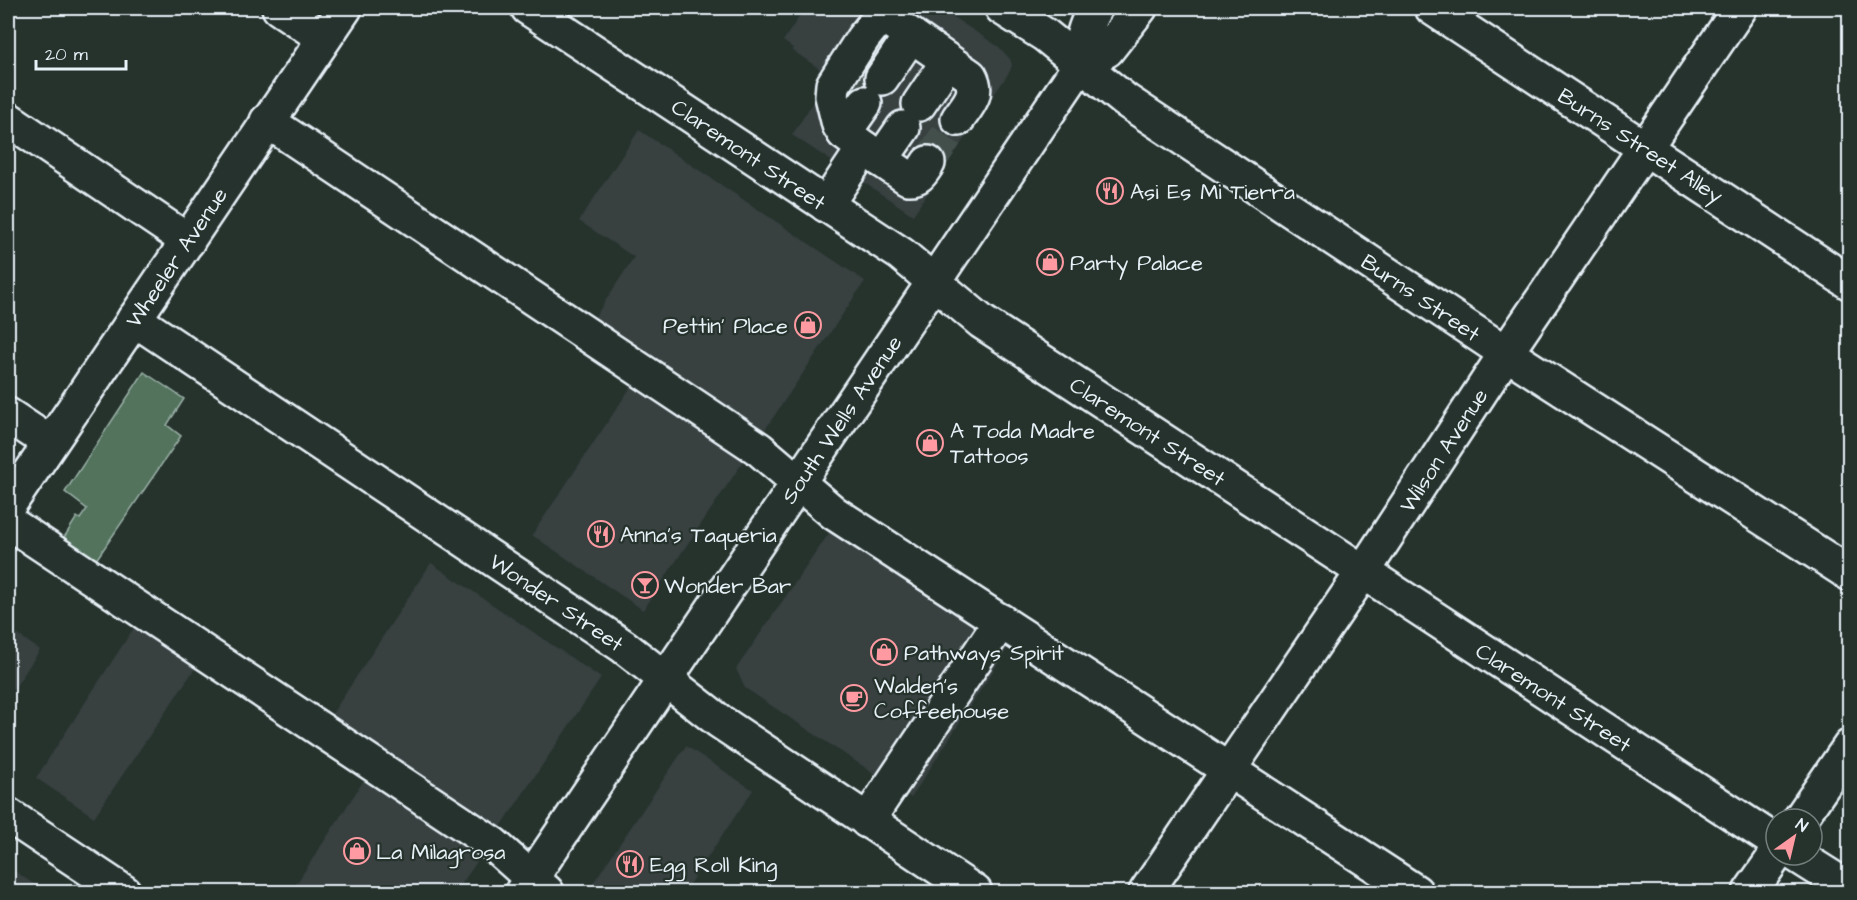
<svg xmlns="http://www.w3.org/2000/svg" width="1857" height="900" viewBox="0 0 1857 900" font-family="'Architects Daughter',sans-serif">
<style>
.built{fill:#374040}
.green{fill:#52735d;stroke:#9db2aa;stroke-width:1.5}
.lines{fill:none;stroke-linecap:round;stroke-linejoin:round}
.minor-tunnel{stroke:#43504b;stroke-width:33;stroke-dasharray:33 16;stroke-linecap:butt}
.minor-casing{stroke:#e8f1f8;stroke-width:38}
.major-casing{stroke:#e8f1f8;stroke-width:38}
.minor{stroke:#26332d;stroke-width:33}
.major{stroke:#26332d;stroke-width:33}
.labels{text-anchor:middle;stroke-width:4.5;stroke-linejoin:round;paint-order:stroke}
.street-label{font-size:22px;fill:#e8f1f8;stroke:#26332d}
.poi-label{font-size:22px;fill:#e8f1f8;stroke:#26332d;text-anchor:start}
</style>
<rect width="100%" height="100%" fill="#26332d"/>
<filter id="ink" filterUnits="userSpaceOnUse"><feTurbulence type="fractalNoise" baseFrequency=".0167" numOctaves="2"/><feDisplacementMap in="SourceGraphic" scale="12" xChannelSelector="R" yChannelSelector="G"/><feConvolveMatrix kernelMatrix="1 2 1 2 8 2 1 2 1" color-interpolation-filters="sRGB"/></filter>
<g filter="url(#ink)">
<!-- built -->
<g class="built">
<polygon points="805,8 939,8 999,47 1010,59 1012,65 1010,71 913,215 792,135 830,76 792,50 793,48 783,41"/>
<polygon points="639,130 865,281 762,434 593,320 634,257 579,221"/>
<polygon points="635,381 747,456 643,610 532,535"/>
<polygon points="836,523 1013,640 911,798 745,688 736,669"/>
<polygon points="431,563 601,678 498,831 328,720"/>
<polygon points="137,623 198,664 94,817 36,778"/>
<polygon points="8,628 40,650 8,698"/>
<polygon points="686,746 753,790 684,892 587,892"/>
<polygon points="366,777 483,853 456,892 291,892"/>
<polygon points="8,867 46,892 8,892"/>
</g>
<!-- green -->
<polygon class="green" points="144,372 184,399 167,425 181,436 94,563 58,539 65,536 77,517 80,519 87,509 65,492"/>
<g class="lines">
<!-- minor-tunnel -->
<g class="minor-tunnel">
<polyline points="850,92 867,68"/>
<polyline points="928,163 958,119"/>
</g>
<defs>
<g id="minor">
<polyline points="279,8 324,38"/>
<polyline points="528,8 901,254 982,322 1776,842"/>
<polyline points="1002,8 1045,35 1125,100 1506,353 1850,574"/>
<polyline points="1432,8 1850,283"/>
<path d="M882 15 970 76C980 94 968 104 958 119"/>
<polyline points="882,78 911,35"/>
<polyline points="919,104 948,61"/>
<polyline points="8,119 188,241"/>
<polyline points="267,121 759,449 834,513 1416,892"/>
<polyline points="844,133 865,103"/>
<path d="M864 148 908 178C919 179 922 172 928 163"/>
<polyline points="881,160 903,128"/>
<polyline points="826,205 864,148 844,133 839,125 832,96 833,85 863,38 887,8"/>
<polyline points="134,319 623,646 719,721 975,892"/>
<polyline points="8,415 50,443"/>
<polyline points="8,506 345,8"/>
<polyline points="8,522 493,844 547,892"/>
<polyline points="8,815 124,892"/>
<polyline points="1800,819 1850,746"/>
<polyline points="867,821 1001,621"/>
<polyline points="1796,855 1850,889"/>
<polyline points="1146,892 1363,572 1506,353 1740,8"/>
<polyline points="1750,892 1776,855"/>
</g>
<g id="major">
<polyline points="1080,65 1107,50 1140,8"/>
<path d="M522 892 1080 65C1080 43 1084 27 1095 8"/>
</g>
</defs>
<!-- minor casing -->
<use href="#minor" class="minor-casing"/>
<!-- major casing -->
<use href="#major" class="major-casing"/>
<!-- minor -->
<use href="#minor" class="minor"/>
<!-- major -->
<use href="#major" class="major"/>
</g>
</g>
<!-- icons -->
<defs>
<symbol id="restaurant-ring" viewBox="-11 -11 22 22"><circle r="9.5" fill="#26332d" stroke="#ff9aa2" stroke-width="1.5"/><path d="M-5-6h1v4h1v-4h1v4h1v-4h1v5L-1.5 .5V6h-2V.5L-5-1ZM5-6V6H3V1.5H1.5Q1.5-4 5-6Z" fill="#ff9aa2"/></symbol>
<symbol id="shop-ring" viewBox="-11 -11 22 22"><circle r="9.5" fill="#26332d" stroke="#ff9aa2" stroke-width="1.5"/><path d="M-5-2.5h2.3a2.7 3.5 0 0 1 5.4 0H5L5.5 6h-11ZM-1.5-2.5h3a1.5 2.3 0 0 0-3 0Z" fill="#ff9aa2"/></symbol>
<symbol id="bar-ring" viewBox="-11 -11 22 22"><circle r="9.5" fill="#26332d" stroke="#ff9aa2" stroke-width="1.5"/><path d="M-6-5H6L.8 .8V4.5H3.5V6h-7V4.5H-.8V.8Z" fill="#ff9aa2"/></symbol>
<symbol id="cafe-ring" viewBox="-11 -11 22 22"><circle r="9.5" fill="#26332d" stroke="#ff9aa2" stroke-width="1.5"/><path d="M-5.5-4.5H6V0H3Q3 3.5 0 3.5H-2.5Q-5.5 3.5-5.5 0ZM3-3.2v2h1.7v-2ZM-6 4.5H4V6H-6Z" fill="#ff9aa2"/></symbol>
</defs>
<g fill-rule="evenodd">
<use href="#restaurant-ring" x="1095" y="176" width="30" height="30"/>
<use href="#shop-ring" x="1035" y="247" width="30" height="30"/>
<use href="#shop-ring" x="793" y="310" width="30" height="30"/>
<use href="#shop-ring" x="915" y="428" width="30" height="30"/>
<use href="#restaurant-ring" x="586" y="519" width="30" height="30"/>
<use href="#bar-ring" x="630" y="570" width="30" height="30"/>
<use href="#shop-ring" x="869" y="637" width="30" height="30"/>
<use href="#cafe-ring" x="839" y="683" width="30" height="30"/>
<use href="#shop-ring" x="342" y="836" width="30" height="30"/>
<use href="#restaurant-ring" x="615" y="849" width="30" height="30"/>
</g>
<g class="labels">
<!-- street labels -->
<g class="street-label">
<text transform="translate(1641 145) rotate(33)" y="8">Burns Street Alley</text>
<text transform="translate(749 154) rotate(34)" y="8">Claremont Street</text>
<text transform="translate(176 257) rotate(-56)" y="8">Wheeler Avenue</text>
<text transform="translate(1421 297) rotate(34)" y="8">Burns Street</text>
<text transform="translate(841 419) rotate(-56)" y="8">South Wells Avenue</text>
<text transform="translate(1148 431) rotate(33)" y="8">Claremont Street</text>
<text transform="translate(1443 450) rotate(-57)" y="8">Wilson Avenue</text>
<text transform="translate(557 602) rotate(34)" y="8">Wonder Street</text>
<text transform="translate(1554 697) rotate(33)" y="8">Claremont Street</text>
</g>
<!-- poi labels -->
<g class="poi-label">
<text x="1130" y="199">Asi Es Mi Tierra</text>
<text x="1070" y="270">Party Palace</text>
<text x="788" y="333" text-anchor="end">Pettin' Place</text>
<text x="950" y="438">A Toda Madre<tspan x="950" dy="25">Tattoos</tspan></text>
<text x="620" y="542">Anna's Taqueria</text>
<text x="664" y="593">Wonder Bar</text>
<text x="904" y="660">Pathways Spirit</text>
<text x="874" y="693">Walden's<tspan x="874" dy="25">Coffeehouse</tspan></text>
<text x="376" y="859">La Milagrosa</text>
<text x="650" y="872">Egg Roll King</text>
</g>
</g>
<!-- margin -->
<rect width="1857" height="900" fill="none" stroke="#26332d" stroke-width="30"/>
<rect x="15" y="15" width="1827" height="870" fill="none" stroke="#e8f1f8" stroke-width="2" filter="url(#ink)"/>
<!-- north arrow -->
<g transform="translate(1794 837) rotate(34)"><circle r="28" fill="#26332d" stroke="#747f7e" stroke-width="1.5"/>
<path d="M0-4.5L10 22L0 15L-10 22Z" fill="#ff9aa2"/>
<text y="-9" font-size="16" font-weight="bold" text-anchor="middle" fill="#e8f1f8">N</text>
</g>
<!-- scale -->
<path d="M36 60v9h90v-9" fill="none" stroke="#e8f1f8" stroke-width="3"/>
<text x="45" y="60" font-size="18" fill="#e8f1f8" stroke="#26332d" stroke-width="4.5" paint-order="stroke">20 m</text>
</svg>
